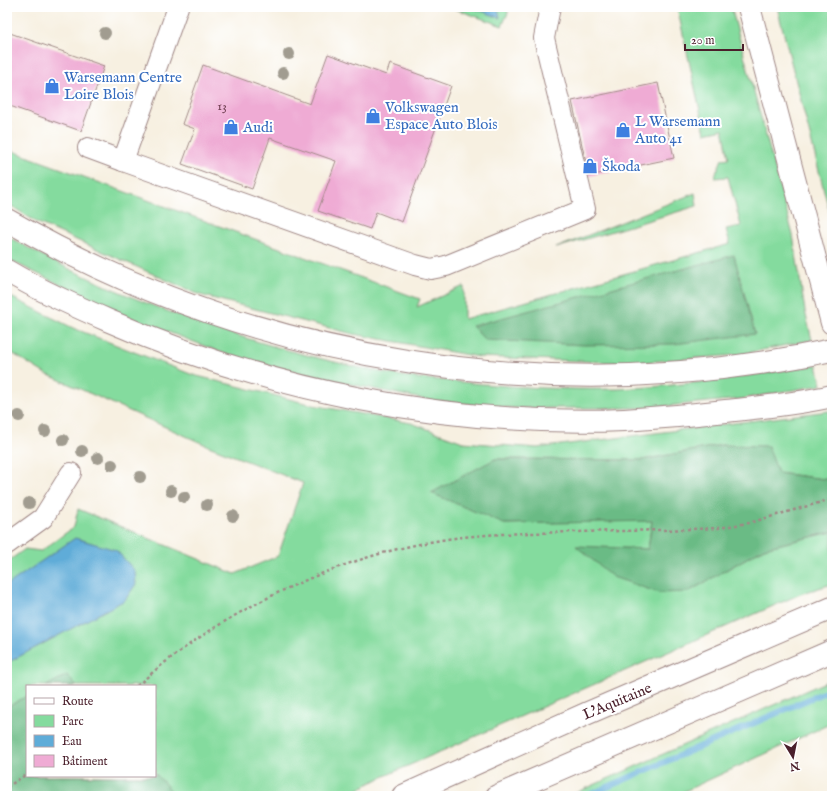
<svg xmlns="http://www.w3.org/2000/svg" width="839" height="803" viewBox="0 0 839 803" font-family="'IM FELL English',serif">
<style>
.green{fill:#84db9e;stroke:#677d64;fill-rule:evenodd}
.forest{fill:#6bbb85;stroke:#5a6d58}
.water{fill:#5facd8;stroke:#546682}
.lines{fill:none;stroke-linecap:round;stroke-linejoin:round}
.stream{stroke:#5facd8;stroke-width:6}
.building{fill:#efabd4}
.minor-casing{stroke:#a08886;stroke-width:22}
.major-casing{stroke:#a08886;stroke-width:24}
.highway-casing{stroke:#a08886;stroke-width:24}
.path{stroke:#a08886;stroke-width:2.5;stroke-dasharray:3 3;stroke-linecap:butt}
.minor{stroke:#fff;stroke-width:20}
.major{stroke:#fff;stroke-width:22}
.highway{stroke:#fff;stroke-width:22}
.tree{fill:#a19c90}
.labels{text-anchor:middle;stroke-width:4;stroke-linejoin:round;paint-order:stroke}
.number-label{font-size:13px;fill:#734255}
.shop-label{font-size:15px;fill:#366cbe;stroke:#fff;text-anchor:start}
.street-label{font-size:15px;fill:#4a1f2b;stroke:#fff}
</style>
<rect width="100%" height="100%" fill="#fff"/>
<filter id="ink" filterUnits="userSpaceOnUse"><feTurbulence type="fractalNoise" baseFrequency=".025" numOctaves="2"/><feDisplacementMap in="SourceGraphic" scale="8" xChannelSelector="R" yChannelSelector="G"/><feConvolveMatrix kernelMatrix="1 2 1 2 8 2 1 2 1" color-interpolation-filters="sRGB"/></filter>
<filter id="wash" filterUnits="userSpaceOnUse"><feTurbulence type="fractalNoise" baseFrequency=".012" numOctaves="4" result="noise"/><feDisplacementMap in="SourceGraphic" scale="16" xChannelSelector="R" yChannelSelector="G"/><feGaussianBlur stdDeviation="0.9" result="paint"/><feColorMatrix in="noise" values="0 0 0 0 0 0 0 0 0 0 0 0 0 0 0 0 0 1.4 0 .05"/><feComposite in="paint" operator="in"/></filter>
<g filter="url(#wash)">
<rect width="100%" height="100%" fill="#f7f0e1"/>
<!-- green -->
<g class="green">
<polygon points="450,7 507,7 508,13 502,26"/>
<polygon points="677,7 731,7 793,235 805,311 812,340 737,355 631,363 479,357 353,334 200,295 36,222 7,203 7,149 420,299 417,307 464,286 464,319 730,244 726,229 741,226 728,177 714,178 722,159 729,158 723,129 705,133"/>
<polygon points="777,7 832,7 832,222"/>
<polygon points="695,193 697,206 556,248"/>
<path d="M7 236C128 305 265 351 402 376 421 379 442 380 461 382 512 387 565 390 617 389 684 386 751 376 817 365L822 385 741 399 644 408H514L432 401 302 374 228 355 121 314 7 259Z"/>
<path d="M7 295 73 328 193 375 313 405 411 423 463 442 537 448 829 411 832 421V480L778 473 722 445 642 460 495 459 504 524 652 520 648 549 577 547 688 592 764 548 832 532V584L803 593 378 779 345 796H7V562L25 549 41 551 74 527 78 509 235 574 278 556 303 483 206 445 44 373 7 350ZM27 686H155V776H27Z"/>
<polygon points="832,679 832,723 674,796 569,796"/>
</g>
<!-- forest -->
<g class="forest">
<polygon points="734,255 755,334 674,344 585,345 485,340 472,326"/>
<polygon points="722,445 768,446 778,473 832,480 832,532 764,548 688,592 659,593 613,577 576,546 648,549 652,521 504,524 431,493 495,459 642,460"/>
<polygon points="67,675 76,686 46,686"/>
<polygon points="27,696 27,776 155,776 155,773 176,796 7,796 7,707"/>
</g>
<!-- water -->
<g class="water">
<polygon points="471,7 498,7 500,18"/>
<polygon points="75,538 116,550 135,571 136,584 125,600 7,663 7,585"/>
</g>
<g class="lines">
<!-- stream -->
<polyline class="stream" points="587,796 832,689"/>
</g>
<g id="blocks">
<!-- building -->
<g class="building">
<polygon points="7,32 104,66 81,131 7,105"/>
<polygon points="328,54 386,75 390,64 451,86 402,222 376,212 370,229 318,211 336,161 270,138 252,189 182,164 195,129 182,124 203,65 310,104"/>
<polygon points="658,83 674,158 589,176 572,101"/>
</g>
</g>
</g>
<g filter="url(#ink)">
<use href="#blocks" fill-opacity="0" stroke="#a08886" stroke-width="1"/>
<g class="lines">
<defs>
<g id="minor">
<polyline points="88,148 123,161 178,7"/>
<polyline points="123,161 415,265 431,269 446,266 585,209 544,38 550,7"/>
<polyline points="7,544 43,518 71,473"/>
</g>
<g id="major">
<polyline points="749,7 832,323"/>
<path d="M7 220C255 363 552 410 832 350"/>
<path d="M7 271C39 290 73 305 107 320 266 390 450 427 624 420 658 418 692 415 726 411 761 407 798 404 832 396"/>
</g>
<g id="highway">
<polyline points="403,796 588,713 832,608"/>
<polyline points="497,796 832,651"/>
</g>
</defs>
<!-- minor casing -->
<use href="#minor" class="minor-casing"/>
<!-- major casing -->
<use href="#major" class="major-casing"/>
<!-- highway casing -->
<use href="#highway" class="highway-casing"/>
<!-- path -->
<g class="path">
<path d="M137 686C222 609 349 550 463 537 500 533 538 533 575 532 623 531 670 530 718 528L749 523 832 499"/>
<polyline points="7,787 27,774"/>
</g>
<!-- minor -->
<use href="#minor" class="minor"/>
<!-- major -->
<use href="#major" class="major"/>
<!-- highway -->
<use href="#highway" class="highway"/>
</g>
<!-- trees -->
<g class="tree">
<circle cx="105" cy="33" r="6"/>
<circle cx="289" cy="54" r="6"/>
<circle cx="283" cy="73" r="6"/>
<circle cx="19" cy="416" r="6"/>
<circle cx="45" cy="431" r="6"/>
<circle cx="63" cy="440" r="6"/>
<circle cx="82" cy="451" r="6"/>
<circle cx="98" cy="458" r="6"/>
<circle cx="112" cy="465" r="6"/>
<circle cx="140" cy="477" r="6"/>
<circle cx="171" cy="491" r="6"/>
<circle cx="184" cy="497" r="6"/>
<circle cx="29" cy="503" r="6"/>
<circle cx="207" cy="505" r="6"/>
<circle cx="233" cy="516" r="6"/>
</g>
</g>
<!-- icons -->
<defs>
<symbol id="shop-bare" viewBox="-9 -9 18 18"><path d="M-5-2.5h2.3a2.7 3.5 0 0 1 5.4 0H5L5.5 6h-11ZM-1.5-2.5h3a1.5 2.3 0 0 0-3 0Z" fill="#3f7fe0" stroke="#fff" stroke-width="2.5" paint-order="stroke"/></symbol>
</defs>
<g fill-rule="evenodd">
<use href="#shop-bare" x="41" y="75" width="22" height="22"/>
<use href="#shop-bare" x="362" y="105" width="22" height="22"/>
<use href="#shop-bare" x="220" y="116" width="22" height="22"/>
<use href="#shop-bare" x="612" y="119" width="22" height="22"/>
<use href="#shop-bare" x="579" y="155" width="22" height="22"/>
</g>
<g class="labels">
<!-- number labels -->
<g class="number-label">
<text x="222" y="110">13</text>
</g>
<!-- shop labels -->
<g class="shop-label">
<text x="64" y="82">Warsemann Centre<tspan x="64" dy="17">Loire Blois</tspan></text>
<text x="385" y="112">Volkswagen<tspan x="385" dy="17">Espace Auto Blois</tspan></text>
<text x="635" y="126">L Warsemann<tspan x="635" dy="17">Auto 41</tspan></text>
<text x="243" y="132">Audi</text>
<text x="602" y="171">Škoda</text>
</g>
<!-- street labels -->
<g class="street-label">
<text transform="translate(617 701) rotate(-23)" y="5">L'Aquitaine</text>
</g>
</g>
<!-- margin -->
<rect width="839" height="803" fill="none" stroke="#fff" stroke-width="24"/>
<!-- legend -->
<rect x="26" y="685" width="130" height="92" fill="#ffffff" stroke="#b7a5aa"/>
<rect x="34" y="698" width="20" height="6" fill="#ffffff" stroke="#b7a5aa"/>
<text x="62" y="705" font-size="12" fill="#4a1f2b">Route</text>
<rect x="34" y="715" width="20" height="12" fill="#84db9e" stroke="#b7a5aa"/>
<text x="62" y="725" font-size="12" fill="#4a1f2b">Parc</text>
<rect x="34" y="735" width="20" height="12" fill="#5facd8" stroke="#b7a5aa"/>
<text x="62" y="745" font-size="12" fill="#4a1f2b">Eau</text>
<rect x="34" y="755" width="20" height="12" fill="#efabd4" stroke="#b7a5aa"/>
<text x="62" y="765" font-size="12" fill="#4a1f2b">Bâtiment</text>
<!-- north arrow -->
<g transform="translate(793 757) rotate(170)" stroke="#ffffff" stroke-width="3" paint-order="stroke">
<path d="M0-3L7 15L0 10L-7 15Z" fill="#4a1f2b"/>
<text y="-6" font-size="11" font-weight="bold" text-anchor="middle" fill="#4a1f2b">N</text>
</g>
<!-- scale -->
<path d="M685 44v6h58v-6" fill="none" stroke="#4a1f2b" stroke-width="2"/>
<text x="691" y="44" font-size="12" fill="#4a1f2b" stroke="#ffffff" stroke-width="3" paint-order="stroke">20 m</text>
</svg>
